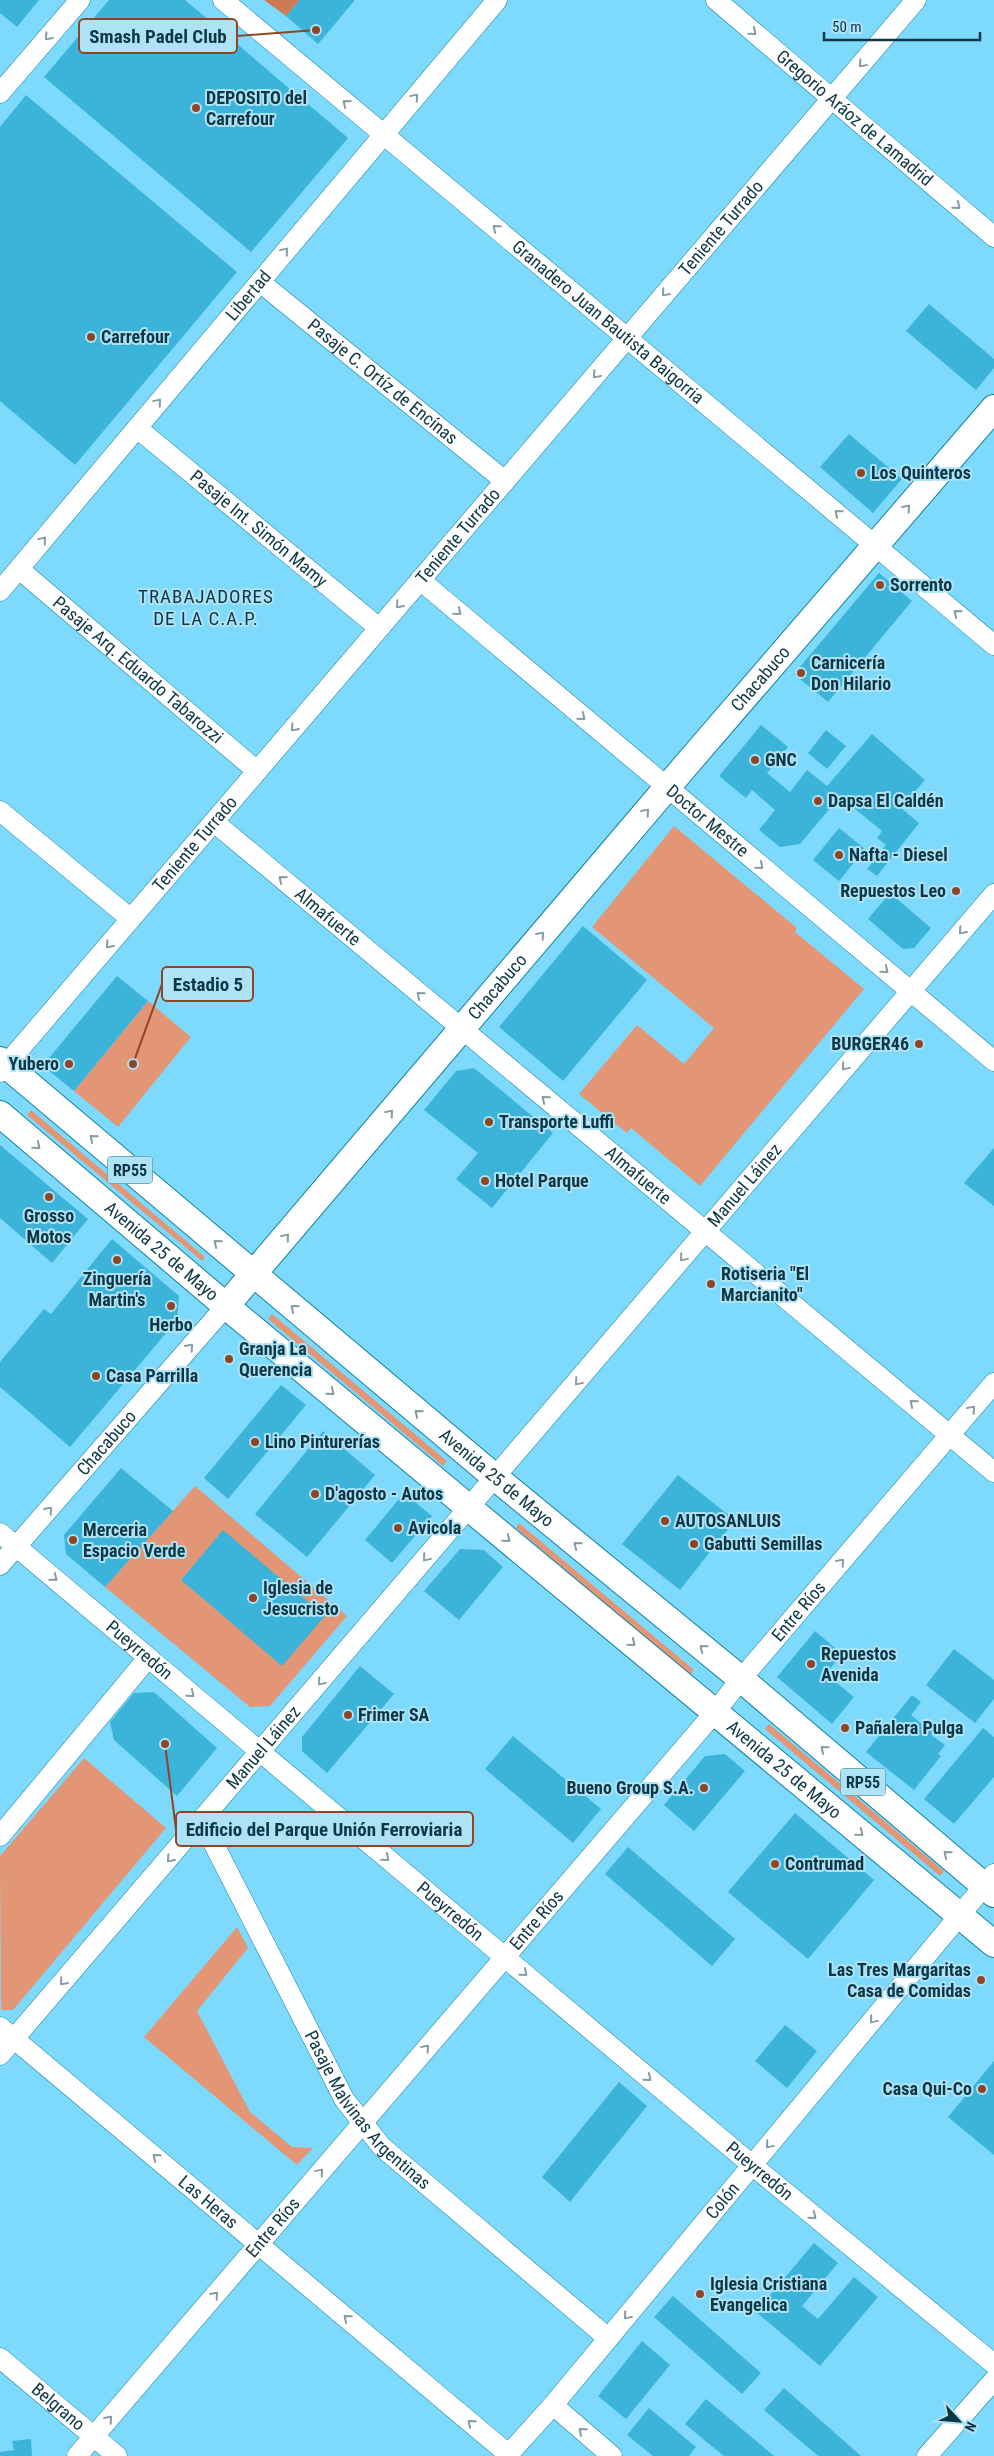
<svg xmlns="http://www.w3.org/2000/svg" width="994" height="2456" viewBox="0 0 994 2456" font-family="'Roboto Condensed',sans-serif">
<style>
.green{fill:#e39675}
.forest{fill:#ce7a55}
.building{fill:#3cb4da}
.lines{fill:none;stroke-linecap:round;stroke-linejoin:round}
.minor-casing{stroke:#11809f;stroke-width:21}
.major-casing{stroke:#11809f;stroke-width:28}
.minor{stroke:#fff;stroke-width:20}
.major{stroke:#fff;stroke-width:26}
.oneway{stroke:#869ba2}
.poi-dot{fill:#8d4524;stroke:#aee2f6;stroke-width:2}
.labels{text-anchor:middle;stroke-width:4;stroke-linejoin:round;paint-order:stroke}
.shield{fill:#aee2f6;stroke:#3e6a7a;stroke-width:1}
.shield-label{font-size:16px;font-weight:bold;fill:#0e3745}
.poi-label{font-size:18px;font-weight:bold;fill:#0e3745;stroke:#aee2f6;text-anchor:start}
.street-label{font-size:18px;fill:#0e3745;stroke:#aee2f6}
.neighbourhood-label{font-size:19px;letter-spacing:1px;fill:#0e3745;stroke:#aee2f6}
.leader{fill:none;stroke:#8d4524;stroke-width:2}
.callout-dot{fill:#8d4524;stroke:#aee2f6;stroke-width:2}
.callout{fill:#aee2f6;stroke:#8d4524;stroke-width:2}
.callout-label{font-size:19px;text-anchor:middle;font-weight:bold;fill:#0e3745}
</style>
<rect width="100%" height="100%" fill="#7ddafc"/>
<!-- green -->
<g class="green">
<polygon points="674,826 797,928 795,932 864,989 700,1186 631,1128 627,1133 579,1094 637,1025 684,1064 714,1028 592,927"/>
<polygon points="148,1001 191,1037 118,1127 74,1091"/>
<polygon points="31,1110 205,1257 202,1261 27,1115"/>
<polygon points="272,1314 447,1461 443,1466 268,1319"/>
<polygon points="195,1486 347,1616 270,1706 250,1707 105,1587"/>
<polygon points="519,1523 694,1670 690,1675 516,1528"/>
<polygon points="769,1724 944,1871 940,1876 765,1729"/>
<polygon points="84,1758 166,1828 13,2010 1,2010 0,1856"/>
<polygon points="237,1927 248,1948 197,2011 250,2112 292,2147 313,2148 297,2165 144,2037"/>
</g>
<!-- forest -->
<polygon class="forest" points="264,0 300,0 286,16"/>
<!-- building -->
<g class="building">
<polygon points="0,0 39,0 17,27 0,13"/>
<polygon points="109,0 185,0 348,138 251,252 44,77"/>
<polygon points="300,0 355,0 318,44 286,16"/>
<polygon points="26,95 237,272 75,465 0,401 0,127"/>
<polygon points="929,304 994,359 994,368 976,390 906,331"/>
<polygon points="849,434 902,479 873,513 820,467"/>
<polygon points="879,573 912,601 828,702 794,674"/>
<polygon points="761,725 788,747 767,773 790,792 807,770 827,786 872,734 925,780 901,808 919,823 877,876 867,869 886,845 877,838 882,831 849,804 832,806 800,844 780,847 759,830 775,810 752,790 746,798 719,776"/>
<polygon points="826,730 846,746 827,769 808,753"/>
<polygon points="839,828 865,849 839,881 813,860"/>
<polygon points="890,893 931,928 914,948 903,949 868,919"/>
<polygon points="583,926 647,980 563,1081 499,1027"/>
<polygon points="117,976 148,1001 74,1091 48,1070 49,1058"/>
<polygon points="474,1068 553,1133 492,1208 456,1179 478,1153 424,1110 456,1071"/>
<polygon points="0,1145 88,1219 52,1263 0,1218"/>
<polygon points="994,1148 994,1206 964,1183"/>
<polygon points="112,1239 179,1296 177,1320 70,1447 0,1387 0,1362 44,1309 51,1314"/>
<polygon points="281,1385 306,1405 228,1499 204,1478"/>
<polygon points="323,1431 375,1475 307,1557 255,1514"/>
<polygon points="121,1468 173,1511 105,1587 66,1554 64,1535"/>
<polygon points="678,1475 735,1520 680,1590 622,1544"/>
<polygon points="404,1493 432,1516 392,1563 365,1540"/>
<polygon points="223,1530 325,1616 282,1666 181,1580"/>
<polygon points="460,1549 484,1550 503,1567 459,1620 424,1591"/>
<polygon points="815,1631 842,1654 826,1674 854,1697 832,1724 777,1677"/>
<polygon points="954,1649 994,1680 994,1699 975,1723 926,1685"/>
<polygon points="360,1666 394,1694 327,1773 302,1751 302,1737"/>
<polygon points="154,1692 217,1748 177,1796 114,1740 110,1722 134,1693"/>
<polygon points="912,1695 921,1702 911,1715 923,1725 926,1721 936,1729 931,1735 945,1745 938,1754 941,1756 914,1790 866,1752"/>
<polygon points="983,1728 994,1737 994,1777 954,1824 924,1799"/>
<polygon points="513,1736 601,1809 573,1843 485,1769"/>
<polygon points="725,1754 745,1771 694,1831 664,1805 705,1756"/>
<polygon points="795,1813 874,1880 808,1959 728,1892"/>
<polygon points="628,1847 735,1939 712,1966 605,1874"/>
<polygon points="785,2025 817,2051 787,2088 755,2061"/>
<polygon points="994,2061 994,2155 948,2117"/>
<polygon points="619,2082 647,2106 570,2202 542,2177"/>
<polygon points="814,2243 838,2263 802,2306 818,2319 854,2277 878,2297 820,2366 756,2312"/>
<polygon points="673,2296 761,2373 742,2394 654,2317"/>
<polygon points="642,2341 670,2365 626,2419 598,2396"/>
<polygon points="784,2388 861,2456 818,2456 764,2410"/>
<polygon points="706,2399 774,2456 724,2456 703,2439 685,2424"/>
<polygon points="649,2408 696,2447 689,2456 653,2456 627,2435"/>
<polygon points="31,2439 32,2456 0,2456 0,2452 14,2450 12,2441"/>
</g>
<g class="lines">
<defs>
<g id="minor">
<path id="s1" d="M223 0 994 645"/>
<path id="s2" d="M716 0 994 237"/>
<polyline points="0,93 80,0"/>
<path id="s3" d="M260 282 505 481"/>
<path id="s4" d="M137 428 379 628"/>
<path id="s5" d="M19 569 257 771"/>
<path id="s6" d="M420 580 994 1061"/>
<path id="s7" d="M0 591 497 0"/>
<polyline points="0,811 131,919"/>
<path id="s8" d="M214 822 994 1472"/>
<path id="s9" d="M0 1072 916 0"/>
<path id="s10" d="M0 1533 752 2165 994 2364"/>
<path id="s11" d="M0 1565 226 1306"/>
<path id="s12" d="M202 1821 344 2099 382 2147 608 2338"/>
<polyline points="0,1836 148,1658"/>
<path id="s13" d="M0 2027 508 2454"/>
<path id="s14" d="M0 2055 994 894"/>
<path id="s15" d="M0 2358 117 2456"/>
<polyline points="553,2405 612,2456"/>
<path id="s16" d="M77 2456 715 1712 741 1679 994 1383"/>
<path id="s17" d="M507 2456 553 2405 994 1874"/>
<polyline points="927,2456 994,2380"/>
</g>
<g id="major">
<path id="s18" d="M0 1060 496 1478 741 1679 994 1894"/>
<path id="s19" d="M0 1114 226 1306 994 1944"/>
<path id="s20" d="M226 1306 687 764 994 408"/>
</g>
</defs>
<!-- minor casing -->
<use href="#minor" class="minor-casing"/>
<!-- major casing -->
<use href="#major" class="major-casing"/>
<!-- minor -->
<use href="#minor" class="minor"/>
<!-- major -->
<use href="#major" class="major"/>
</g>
<!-- one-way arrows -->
<defs><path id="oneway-chevron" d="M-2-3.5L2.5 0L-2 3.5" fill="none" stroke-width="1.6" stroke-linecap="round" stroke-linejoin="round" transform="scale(1.25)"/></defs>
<g class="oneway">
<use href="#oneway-chevron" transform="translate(753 32) rotate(41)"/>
<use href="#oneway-chevron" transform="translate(48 37) rotate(131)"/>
<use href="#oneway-chevron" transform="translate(862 64) rotate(131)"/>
<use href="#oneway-chevron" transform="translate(415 97) rotate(-50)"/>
<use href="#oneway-chevron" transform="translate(346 103) rotate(-140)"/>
<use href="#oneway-chevron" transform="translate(957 206) rotate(40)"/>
<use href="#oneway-chevron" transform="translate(496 228) rotate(-140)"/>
<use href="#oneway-chevron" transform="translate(285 251) rotate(-50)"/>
<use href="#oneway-chevron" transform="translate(665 293) rotate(131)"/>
<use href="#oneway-chevron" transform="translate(596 375) rotate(131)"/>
<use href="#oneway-chevron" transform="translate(158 402) rotate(-50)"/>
<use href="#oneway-chevron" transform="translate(907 508) rotate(-49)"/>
<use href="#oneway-chevron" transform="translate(838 513) rotate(-140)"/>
<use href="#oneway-chevron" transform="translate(43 540) rotate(-50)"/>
<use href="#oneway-chevron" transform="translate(399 605) rotate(131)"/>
<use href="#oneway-chevron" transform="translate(458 612) rotate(40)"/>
<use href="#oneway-chevron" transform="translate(957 613) rotate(-140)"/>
<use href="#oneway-chevron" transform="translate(582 717) rotate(40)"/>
<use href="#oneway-chevron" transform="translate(294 728) rotate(131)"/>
<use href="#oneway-chevron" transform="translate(646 812) rotate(-49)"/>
<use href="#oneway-chevron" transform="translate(760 866) rotate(40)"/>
<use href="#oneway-chevron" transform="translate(282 879) rotate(-140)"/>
<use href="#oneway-chevron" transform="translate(962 931) rotate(131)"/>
<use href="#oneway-chevron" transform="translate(541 935) rotate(-49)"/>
<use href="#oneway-chevron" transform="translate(109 945) rotate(131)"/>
<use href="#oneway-chevron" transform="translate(885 970) rotate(40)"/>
<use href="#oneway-chevron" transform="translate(420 995) rotate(-140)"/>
<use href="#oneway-chevron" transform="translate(845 1067) rotate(130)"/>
<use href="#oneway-chevron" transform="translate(545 1099) rotate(-140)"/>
<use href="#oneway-chevron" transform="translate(390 1113) rotate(-50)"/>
<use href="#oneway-chevron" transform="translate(93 1138) rotate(-140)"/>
<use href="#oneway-chevron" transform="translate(37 1146) rotate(40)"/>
<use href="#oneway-chevron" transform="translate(286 1237) rotate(-50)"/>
<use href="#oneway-chevron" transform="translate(217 1243) rotate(-140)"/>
<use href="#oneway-chevron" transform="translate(683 1258) rotate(130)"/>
<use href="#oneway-chevron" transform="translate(294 1308) rotate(-140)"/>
<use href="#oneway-chevron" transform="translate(190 1347) rotate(-49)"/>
<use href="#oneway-chevron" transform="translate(578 1382) rotate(130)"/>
<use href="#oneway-chevron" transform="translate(331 1392) rotate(40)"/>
<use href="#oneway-chevron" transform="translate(913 1403) rotate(-140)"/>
<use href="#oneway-chevron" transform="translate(972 1409) rotate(-49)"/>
<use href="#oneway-chevron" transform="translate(418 1413) rotate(-140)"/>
<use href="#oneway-chevron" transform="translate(49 1510) rotate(-49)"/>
<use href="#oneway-chevron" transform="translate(507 1539) rotate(40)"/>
<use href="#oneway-chevron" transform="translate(577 1545) rotate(-141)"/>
<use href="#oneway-chevron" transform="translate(426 1558) rotate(130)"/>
<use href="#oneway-chevron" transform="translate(841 1562) rotate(-49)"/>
<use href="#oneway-chevron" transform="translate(54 1578) rotate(40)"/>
<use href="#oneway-chevron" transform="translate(632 1643) rotate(40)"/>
<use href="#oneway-chevron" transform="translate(703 1648) rotate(-141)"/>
<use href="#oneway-chevron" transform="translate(321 1682) rotate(130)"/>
<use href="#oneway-chevron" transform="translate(191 1694) rotate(40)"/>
<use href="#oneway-chevron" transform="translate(824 1749) rotate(-140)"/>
<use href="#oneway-chevron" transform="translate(860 1833) rotate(40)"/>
<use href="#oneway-chevron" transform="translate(947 1854) rotate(-140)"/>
<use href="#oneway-chevron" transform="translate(386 1858) rotate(40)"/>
<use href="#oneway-chevron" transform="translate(170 1859) rotate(131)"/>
<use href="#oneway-chevron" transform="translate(524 1973) rotate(40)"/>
<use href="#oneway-chevron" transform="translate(63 1982) rotate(131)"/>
<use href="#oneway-chevron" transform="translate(873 2020) rotate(130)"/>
<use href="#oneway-chevron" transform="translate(426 2048) rotate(-49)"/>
<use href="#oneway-chevron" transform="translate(648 2078) rotate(40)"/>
<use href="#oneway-chevron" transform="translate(769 2145) rotate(130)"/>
<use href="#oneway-chevron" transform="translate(156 2157) rotate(-140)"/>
<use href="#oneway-chevron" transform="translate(320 2172) rotate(-50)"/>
<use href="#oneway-chevron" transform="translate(813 2216) rotate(39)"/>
<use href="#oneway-chevron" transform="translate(215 2295) rotate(-49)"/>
<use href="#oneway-chevron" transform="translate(627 2316) rotate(130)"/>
<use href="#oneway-chevron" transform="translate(347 2318) rotate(-140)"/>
<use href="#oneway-chevron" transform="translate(109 2419) rotate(-49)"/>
<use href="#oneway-chevron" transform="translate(471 2423) rotate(-140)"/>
<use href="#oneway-chevron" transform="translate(582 2431) rotate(-139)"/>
</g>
<!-- markers -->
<g class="poi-dot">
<circle cx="196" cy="108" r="5"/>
<circle cx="91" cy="337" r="5"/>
<circle cx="861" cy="473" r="5"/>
<circle cx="880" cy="585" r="5"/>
<circle cx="801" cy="673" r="5"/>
<circle cx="755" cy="760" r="5"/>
<circle cx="818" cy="801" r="5"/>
<circle cx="839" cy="855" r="5"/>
<circle cx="956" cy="891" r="5"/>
<circle cx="919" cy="1044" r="5"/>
<circle cx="69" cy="1064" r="5"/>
<circle cx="489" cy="1122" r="5"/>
<circle cx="485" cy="1181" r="5"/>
<circle cx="49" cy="1197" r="5"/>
<circle cx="117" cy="1260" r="5"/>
<circle cx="711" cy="1284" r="5"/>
<circle cx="171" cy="1306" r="5"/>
<circle cx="229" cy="1359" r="5"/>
<circle cx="96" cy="1376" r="5"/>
<circle cx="255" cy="1442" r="5"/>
<circle cx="315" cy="1494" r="5"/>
<circle cx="665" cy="1521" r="5"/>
<circle cx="398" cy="1528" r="5"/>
<circle cx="73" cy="1540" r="5"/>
<circle cx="694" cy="1544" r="5"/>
<circle cx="253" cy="1598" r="5"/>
<circle cx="811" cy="1664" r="5"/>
<circle cx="348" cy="1715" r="5"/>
<circle cx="845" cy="1728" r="5"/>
<circle cx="704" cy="1788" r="5"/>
<circle cx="775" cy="1864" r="5"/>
<circle cx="981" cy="1980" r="5"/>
<circle cx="982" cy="2089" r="5"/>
<circle cx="700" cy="2294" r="5"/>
</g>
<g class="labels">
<!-- shield labels -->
<g class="shield">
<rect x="107.5" y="1156.5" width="45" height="27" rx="4"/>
<rect x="840.5" y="1768.5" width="45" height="27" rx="4"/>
</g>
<g class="shield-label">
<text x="130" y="1176">RP55</text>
<text x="863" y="1788">RP55</text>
</g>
<!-- poi labels -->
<g class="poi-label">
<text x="206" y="104">DEPOSITO del<tspan x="206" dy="21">Carrefour</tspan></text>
<text x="101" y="343">Carrefour</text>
<text x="871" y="479">Los Quinteros</text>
<text x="890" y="591">Sorrento</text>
<text x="811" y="669">Carnicería<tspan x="811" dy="21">Don Hilario</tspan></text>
<text x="765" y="766">GNC</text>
<text x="828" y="807">Dapsa El Caldén</text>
<text x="849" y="861">Nafta - Diesel</text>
<text x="946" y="897" text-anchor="end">Repuestos Leo</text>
<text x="909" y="1050" text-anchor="end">BURGER46</text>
<text x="59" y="1070" text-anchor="end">Yubero</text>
<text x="499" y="1128">Transporte Luffi</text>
<text x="495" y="1187">Hotel Parque</text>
<text x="49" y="1222" text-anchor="middle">Grosso<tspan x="49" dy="21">Motos</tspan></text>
<text x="721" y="1280">Rotiseria "El<tspan x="721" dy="21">Marcianito"</tspan></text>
<text x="117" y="1285" text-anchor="middle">Zinguería<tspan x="117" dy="21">Martin's</tspan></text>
<text x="171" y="1331" text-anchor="middle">Herbo</text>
<text x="239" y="1355">Granja La<tspan x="239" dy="21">Querencia</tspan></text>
<text x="106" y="1382">Casa Parrilla</text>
<text x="265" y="1448">Lino Pinturerías</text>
<text x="325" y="1500">D'agosto - Autos</text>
<text x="675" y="1527">AUTOSANLUIS</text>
<text x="408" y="1534">Avicola</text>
<text x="83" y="1536">Merceria<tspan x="83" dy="21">Espacio Verde</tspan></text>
<text x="704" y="1550">Gabutti Semillas</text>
<text x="263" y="1594">Iglesia de<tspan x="263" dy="21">Jesucristo</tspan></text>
<text x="821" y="1660">Repuestos<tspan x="821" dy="21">Avenida</tspan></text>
<text x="358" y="1721">Frimer SA</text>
<text x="855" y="1734">Pañalera Pulga</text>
<text x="694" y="1794" text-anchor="end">Bueno Group S.A.</text>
<text x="785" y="1870">Contrumad</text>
<text x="971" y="1976" text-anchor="end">Las Tres Margaritas<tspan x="971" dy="21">Casa de Comidas</tspan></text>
<text x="972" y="2095" text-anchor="end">Casa Qui-Co</text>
<text x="710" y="2290">Iglesia Cristiana<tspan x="710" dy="21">Evangelica</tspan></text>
</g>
<!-- street labels -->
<g class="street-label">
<text dy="6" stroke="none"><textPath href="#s2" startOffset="182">Gregorio Aráoz de Lamadrid</textPath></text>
<text dy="6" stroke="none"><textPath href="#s9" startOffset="1110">Teniente Turrado</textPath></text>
<text dy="6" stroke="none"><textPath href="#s7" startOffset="386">Libertad</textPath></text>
<text dy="6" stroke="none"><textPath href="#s1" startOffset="502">Granadero Juan Bautista Baigorria</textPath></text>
<text dy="6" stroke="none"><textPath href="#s3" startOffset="158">Pasaje C. Ortíz de Encínas</textPath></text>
<text dy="6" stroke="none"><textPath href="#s4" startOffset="158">Pasaje Int. Simón Mamy</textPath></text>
<text dy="6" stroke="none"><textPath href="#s9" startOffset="705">Teniente Turrado</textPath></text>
<text dy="6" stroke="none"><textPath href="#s5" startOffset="156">Pasaje Arq. Eduardo Tabarozzi</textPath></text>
<text dy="6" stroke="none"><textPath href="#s20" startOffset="824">Chacabuco</textPath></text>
<text dy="6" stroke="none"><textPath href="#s6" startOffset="375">Doctor Mestre</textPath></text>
<text dy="6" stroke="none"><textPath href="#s9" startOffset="300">Teniente Turrado</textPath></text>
<text dy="6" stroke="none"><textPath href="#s8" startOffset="148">Almafuerte</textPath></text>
<text dy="6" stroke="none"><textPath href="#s20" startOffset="419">Chacabuco</textPath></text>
<text dy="6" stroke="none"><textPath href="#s8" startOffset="552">Almafuerte</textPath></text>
<text dy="6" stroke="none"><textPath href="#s14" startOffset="1145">Manuel Láinez</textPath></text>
<text dy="6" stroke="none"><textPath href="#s19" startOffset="212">Avenida 25 de Mayo</textPath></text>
<text dy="6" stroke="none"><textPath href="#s11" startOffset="162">Chacabuco</textPath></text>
<text dy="6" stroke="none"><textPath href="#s18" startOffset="649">Avenida 25 de Mayo</textPath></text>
<text dy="6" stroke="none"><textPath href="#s16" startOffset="1111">Entre Ríos</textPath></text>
<text dy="6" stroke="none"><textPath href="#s10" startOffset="182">Pueyrredón</textPath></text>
<text dy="6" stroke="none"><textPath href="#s14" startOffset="405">Manuel Láinez</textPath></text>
<text dy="6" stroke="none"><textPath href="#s19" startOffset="1022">Avenida 25 de Mayo</textPath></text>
<text dy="6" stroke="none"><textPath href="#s10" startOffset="588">Pueyrredón</textPath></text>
<text dy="6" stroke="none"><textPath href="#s16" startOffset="706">Entre Ríos</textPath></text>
<text dy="6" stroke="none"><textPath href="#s12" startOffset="335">Pasaje Malvinas Argentinas</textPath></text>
<text dy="6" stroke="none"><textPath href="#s10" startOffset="992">Pueyrredón</textPath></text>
<text dy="6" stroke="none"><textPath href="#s13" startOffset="272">Las Heras</textPath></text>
<text dy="6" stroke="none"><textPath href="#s17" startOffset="334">Colón</textPath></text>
<text dy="6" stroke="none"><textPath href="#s16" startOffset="301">Entre Ríos</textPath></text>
<text dy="6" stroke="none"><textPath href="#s15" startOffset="76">Belgrano</textPath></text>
</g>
<!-- neighbourhood labels -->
<g class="neighbourhood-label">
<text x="206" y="603">TRABAJADORES<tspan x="206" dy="22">DE LA C.A.P.</tspan></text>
</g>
</g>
<!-- callouts -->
<path class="leader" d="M316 30L237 36M133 1064L162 984M165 1744L176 1829"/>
<g class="callout-dot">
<circle cx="316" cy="30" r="5"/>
<circle cx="133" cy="1064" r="5"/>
<circle cx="165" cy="1744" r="5"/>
</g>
<g class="callout">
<rect x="79" y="19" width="158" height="34" rx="5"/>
<rect x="162" y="967" width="91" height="34" rx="5"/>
<rect x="176" y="1812" width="297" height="34" rx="5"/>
</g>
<g class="callout-label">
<text x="158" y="43">Smash Padel Club</text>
<text x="208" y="991">Estadio 5</text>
<text x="324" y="1836">Edificio del Parque Unión Ferroviaria</text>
</g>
<!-- north arrow -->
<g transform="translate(959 2421) rotate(116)" stroke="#aee2f6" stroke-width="4" paint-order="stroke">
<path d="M0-4L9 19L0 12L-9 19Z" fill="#0e3745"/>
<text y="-8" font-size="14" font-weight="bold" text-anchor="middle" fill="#0e3745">N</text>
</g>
<!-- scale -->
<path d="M824 32v8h156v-8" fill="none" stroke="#0e3745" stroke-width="2.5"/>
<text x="832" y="32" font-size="15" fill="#0e3745" stroke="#aee2f6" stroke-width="4" paint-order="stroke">50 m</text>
</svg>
